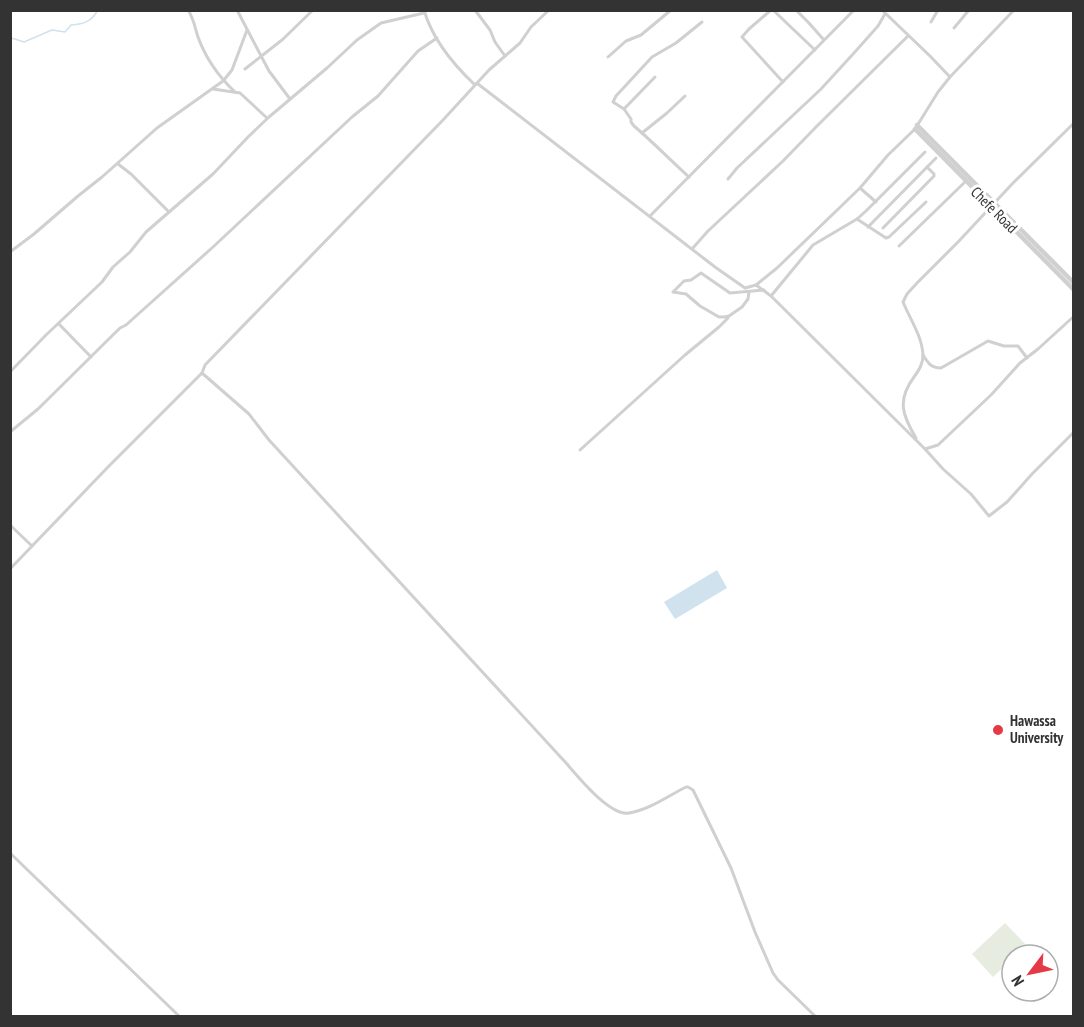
<svg xmlns="http://www.w3.org/2000/svg" width="1084" height="1027" viewBox="0 0 1084 1027" font-family="'PT Sans Narrow',sans-serif">
<style>
.green{fill:#e6ecdf}
.water{fill:#cfe2ee}
.lines{fill:none;stroke-linecap:round;stroke-linejoin:round}
.stream{stroke:#cfe2ee;stroke-width:1.5}
.minor{stroke:#d0d0d0;stroke-width:3}
.tertiary{stroke:#d0d0d0;stroke-width:4.5}
.poi-dot{fill:#e63946;stroke:#fff;stroke-width:2}
.labels{text-anchor:middle;stroke-width:6;stroke-linejoin:round;paint-order:stroke}
.street-label{font-size:15px;fill:#333;stroke:#fff}
.poi-label{font-size:15px;font-weight:bold;fill:#333;stroke:#fff;text-anchor:start}
</style>
<rect width="100%" height="100%" fill="#fff"/>
<!-- green -->
<polygon class="green" points="1005,923 1026,945 1016,955 1012,955 1012,959 993,977 972,954"/>
<!-- water -->
<polygon class="water" points="717,570 727,588 675,619 664,602"/>
<g class="lines">
<!-- stream -->
<path class="stream" d="M10 38 15 39 24 42 52 30 65 32 71 25C84 24 91 22 98 10"/>
<!-- minor -->
<g class="minor">
<path d="M188 10C194 19 195 28 198 37 206 59 218 76 235 92"/>
<polyline points="237,10 269,71 290,99"/>
<path d="M424 10C432 38 454 65 474 84H478L715 267 745 288 756 285 777 268 860 188 888 155 915 129 938 92 950 77 1014 10"/>
<polyline points="475,10 490,30 495,42 505,56"/>
<path d="M549 10 531 27 520 43 489 70 443 120 205 365 202 373 249 414 269 440 567 764C579 778 610 816 629 813 649 810 668 796 686 787H688L693 790 731 868 755 932 773 973 778 980 815 1016"/>
<polyline points="771,10 749,29 742,37 783,82"/>
<polyline points="773,10 815,50"/>
<polyline points="796,10 808,22 824,40"/>
<polyline points="882,10 930,56 950,77"/>
<polyline points="931,22 938,10"/>
<polyline points="954,28 969,10"/>
<polyline points="608,57 626,41 641,35 671,10"/>
<polyline points="245,69 282,40 313,10"/>
<path d="M655 77 624 109 631 119V122L634 126C653 142 670 160 689 177"/>
<polyline points="213,89 240,93 267,118"/>
<polyline points="624,109 613,102 616,96 652,57 676,43 702,22"/>
<polyline points="642,133 667,113 685,96"/>
<polyline points="118,164 131,174 169,212"/>
<polyline points="728,179 737,168 821,89 854,53 878,26 885,14"/>
<polyline points="860,188 876,202"/>
<polyline points="650,216 854,10"/>
<polyline points="857,219 886,238 889,237 926,202"/>
<polyline points="868,227 936,158"/>
<polyline points="883,228 934,176 934,174 927,167"/>
<polyline points="899,246 966,181"/>
<polyline points="692,249 708,231 783,161 817,126 908,36"/>
<polyline points="10,252 34,234 78,196 102,177 157,128 223,81 232,70 247,30"/>
<polyline points="756,285 771,296 925,449 943,469 971,494 989,516 1007,502 1032,474 1074,432"/>
<polyline points="749,292 748,299 742,307 729,316 724,317 719,317 700,306 686,294 673,292 684,281 691,280 701,273 730,293 764,290"/>
<polyline points="771,296 813,245 857,219 866,211 925,152"/>
<polyline points="59,324 91,357"/>
<polyline points="10,334 10,335"/>
<path d="M923 355C928 363 931 368 941 368L988 341 1004 346H1018L1027 358"/>
<polyline points="10,372 46,335 102,282 113,267 130,252 146,232 213,174 248,137 269,117 327,68 357,40 381,23 424,13"/>
<polyline points="10,432 38,409 120,328 126,325 213,247 352,117 378,96 418,51 437,38"/>
<path d="M916 438C902 415 897 400 914 377 919 370 923 364 923 355 922 336 910 319 903 302L907 294 917 283 959 241 1013 183 1074 123"/>
<polyline points="925,449 938,445 991,395 1020,363 1038,349 1072,318"/>
<polyline points="580,450 685,355 719,327 728,318"/>
<polyline points="10,525 32,546"/>
<polyline points="10,569 108,467 202,373"/>
<polyline points="10,853 179,1016"/>
</g>
<!-- tertiary -->
<g class="tertiary">
<polyline points="917,125 1074,283"/>
<polyline points="915,129 1074,290"/>
</g>
</g>
<!-- markers -->
<circle class="poi-dot" cx="998" cy="730" r="6"/>
<g class="labels">
<!-- street labels -->
<g class="street-label">
<text transform="translate(994 210) rotate(45)" y="5">Chefe Road</text>
</g>
<!-- poi labels -->
<g class="poi-label">
<text x="1010" y="726">Hawassa<tspan x="1010" dy="17">University</tspan></text>
</g>
</g>
<!-- border -->
<rect width="1084" height="1027" fill="none" stroke="#333333" stroke-width="24"/>
<!-- north arrow -->
<g transform="translate(1030 973) rotate(238)"><circle r="28" fill="#ffffff" stroke="#adadad" stroke-width="1.5"/>
<path d="M0-4.5L10 22L0 15L-10 22Z" fill="#e63946"/>
<text y="-9" font-size="16" font-weight="bold" text-anchor="middle" fill="#333333">N</text>
</g>
</svg>
